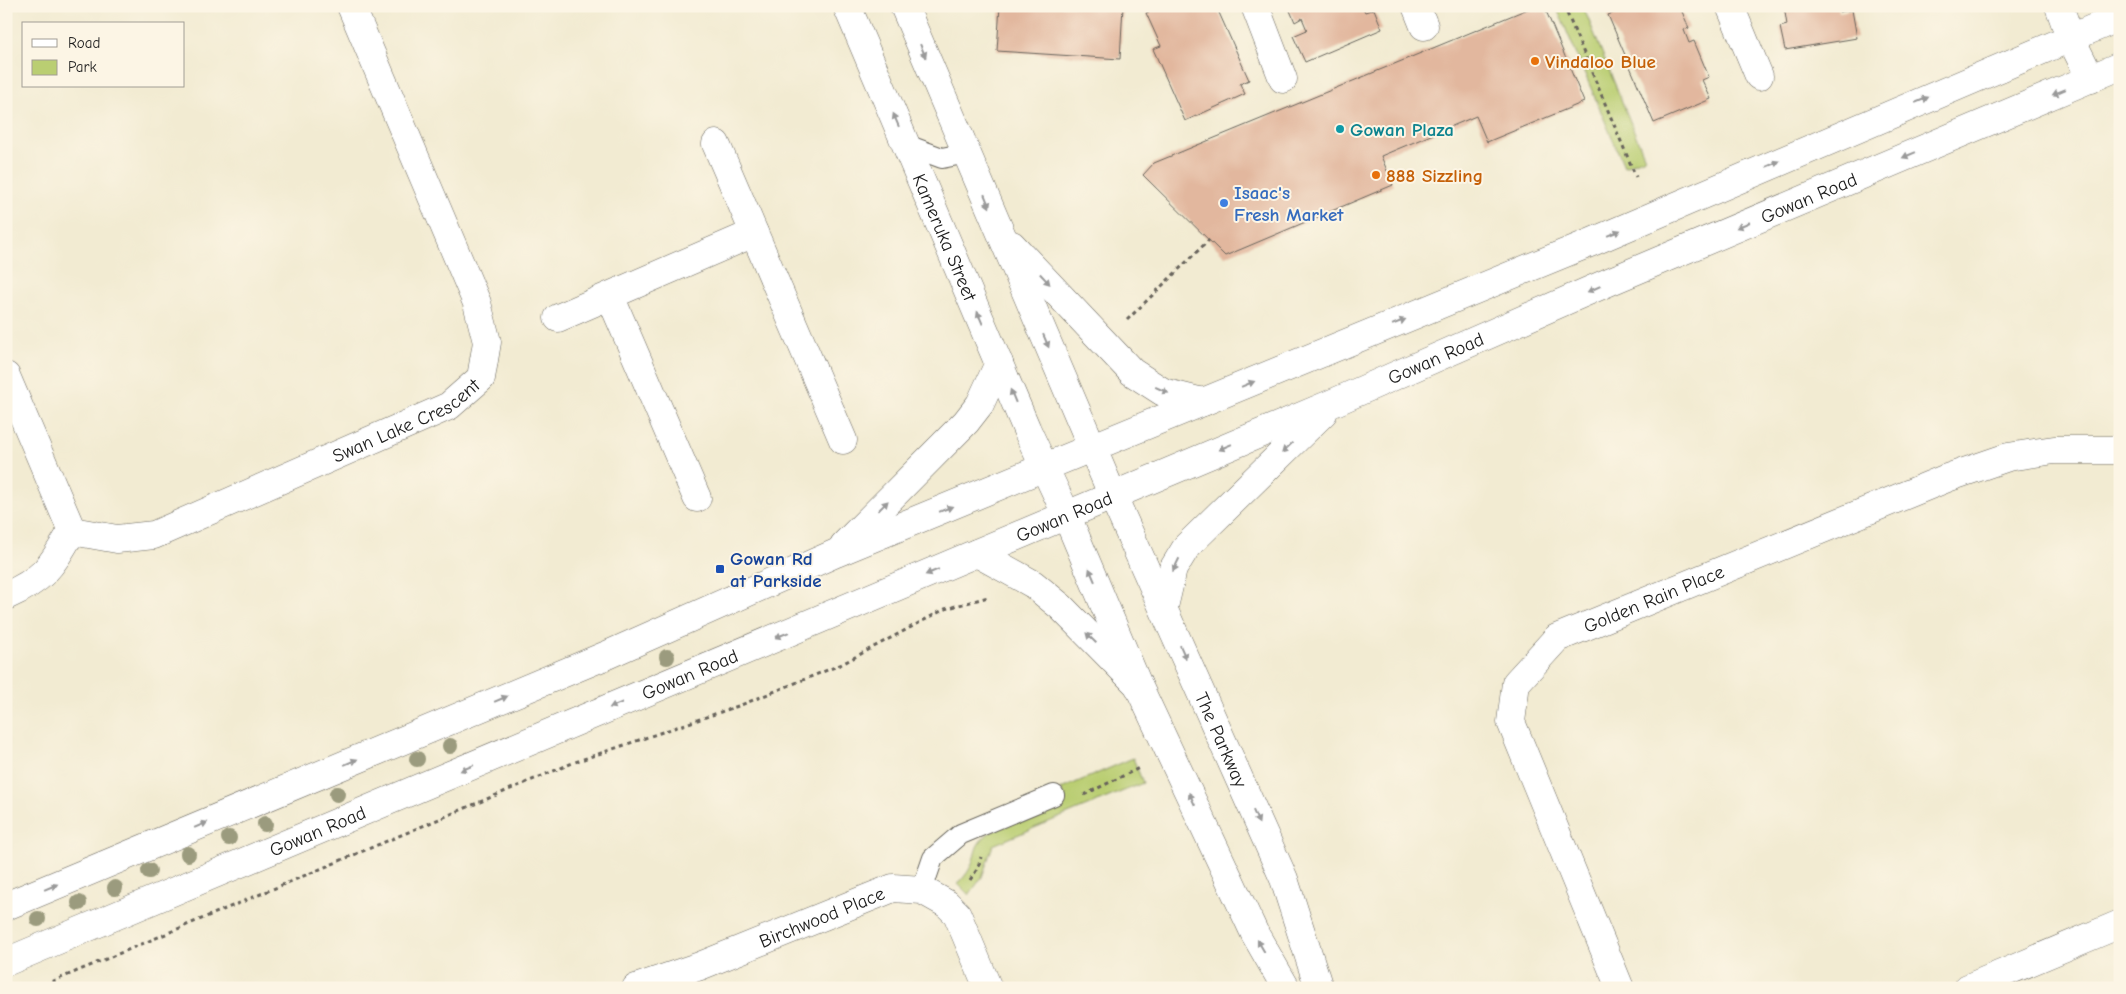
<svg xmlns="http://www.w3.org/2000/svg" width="2126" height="994" viewBox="0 0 2126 994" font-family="'Comic Neue',sans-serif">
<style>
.green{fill:#bace72;stroke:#6b7547}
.building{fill:#e2b79e}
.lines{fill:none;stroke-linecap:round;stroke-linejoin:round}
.lane-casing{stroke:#67645c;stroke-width:22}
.street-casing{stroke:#67645c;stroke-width:29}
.secondary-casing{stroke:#67645c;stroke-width:29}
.path{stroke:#67645c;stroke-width:3;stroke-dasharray:4 4;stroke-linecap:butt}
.lane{stroke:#fff;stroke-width:20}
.street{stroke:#fff;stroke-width:28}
.secondary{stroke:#fff;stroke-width:28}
.tree{fill:#9b9b7e}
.oneway{fill:#999}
.food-dot{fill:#e8710a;stroke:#fcf5e5;stroke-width:2}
.culture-dot{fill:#0f9aa8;stroke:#fcf5e5;stroke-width:2}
.shop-dot{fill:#3f7fe0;stroke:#fcf5e5;stroke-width:2}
.transit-dot{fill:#1a4fb4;stroke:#fcf5e5;stroke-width:2}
.labels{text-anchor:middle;stroke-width:4;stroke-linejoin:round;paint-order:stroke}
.food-label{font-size:19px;font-weight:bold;fill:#c56008;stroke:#fcf5e5;text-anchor:start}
.culture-label{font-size:19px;font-weight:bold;fill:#0d838f;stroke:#fcf5e5;text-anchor:start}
.shop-label{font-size:19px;font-weight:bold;fill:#366cbe;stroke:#fcf5e5;text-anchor:start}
.street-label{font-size:19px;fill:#1c1c1c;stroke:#fcf5e5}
.transit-label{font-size:19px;font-weight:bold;fill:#164399;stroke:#fcf5e5;text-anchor:start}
</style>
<rect width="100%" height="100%" fill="#fcf5e5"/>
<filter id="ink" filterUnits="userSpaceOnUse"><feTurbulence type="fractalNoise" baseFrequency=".02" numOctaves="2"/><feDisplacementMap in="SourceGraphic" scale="10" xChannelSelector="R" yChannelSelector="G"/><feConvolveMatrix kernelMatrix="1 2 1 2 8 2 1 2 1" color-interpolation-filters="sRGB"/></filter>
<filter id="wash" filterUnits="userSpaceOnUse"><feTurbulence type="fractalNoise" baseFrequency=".0096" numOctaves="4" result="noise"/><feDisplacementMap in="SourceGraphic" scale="20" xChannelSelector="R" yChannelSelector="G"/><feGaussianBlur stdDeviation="1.12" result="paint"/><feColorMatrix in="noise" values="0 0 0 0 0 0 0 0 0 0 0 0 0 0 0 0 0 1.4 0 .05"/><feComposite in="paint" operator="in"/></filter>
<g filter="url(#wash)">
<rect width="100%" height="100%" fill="#f2ebd2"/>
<!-- green -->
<g class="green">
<polygon points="1556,6 1583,6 1645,158 1624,166"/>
<path d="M1133 758 1143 783 993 845 982 877 969 895 958 884C962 879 967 874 970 868 978 851 972 847 989 833L1066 801 1061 789Z"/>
</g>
<g id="blocks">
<!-- building -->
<g class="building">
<polygon points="1000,6 1123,6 1120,59 997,51"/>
<polygon points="1161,6 1216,6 1249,80 1240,84 1245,94 1185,121 1153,49 1161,46 1146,13"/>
<polygon points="1288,6 1362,6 1365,12 1374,9 1382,29 1305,62 1293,36 1307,30 1302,18 1295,22"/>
<polygon points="1535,6 1544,6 1584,102 1487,142 1476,116 1381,156 1393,185 1225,256 1143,175 1154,163"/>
<polygon points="1630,6 1674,6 1675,9 1680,7 1689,28 1684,30 1689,43 1694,41 1709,77 1702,80 1711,99 1654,123 1608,15"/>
<polygon points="1784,6 1838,6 1839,12 1852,10 1857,38 1785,50 1780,27 1787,25"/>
</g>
</g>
</g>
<g filter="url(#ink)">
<use href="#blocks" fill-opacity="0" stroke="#67645c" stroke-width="1"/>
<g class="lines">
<defs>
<g id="lane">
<polyline points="907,145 942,158 967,153"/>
<polyline points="922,890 933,858 961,834 1054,795"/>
</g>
<g id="street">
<polyline points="1255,6 1283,79"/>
<polyline points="1416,6 1424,26"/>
<polyline points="1730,6 1759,76"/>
<polyline points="2059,6 2070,37 2091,79"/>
<polyline points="716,144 843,440"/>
<polyline points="610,296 697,498"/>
<polyline points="558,318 754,233"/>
<polyline points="6,376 72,531"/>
<path id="s1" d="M1112 494 1284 879 1319 988"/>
<polyline points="1066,514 1138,685 1255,934 1286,988"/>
<path id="s2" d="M6 596C46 578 51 566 72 531L117 539 154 535 449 406 481 378 487 342 477 303 351 6"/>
<path id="s3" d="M636 988 700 966 893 888 922 890 947 904 957 914 988 988"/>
<path id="s4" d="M1620 988 1511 722 1516 683 1557 638 1947 478 2008 457 2054 450H2120"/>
<polyline points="1968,988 2120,924"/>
</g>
<g id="secondary">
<path id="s5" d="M847 6 1027 430 1066 514"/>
<polyline points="904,6 1112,494"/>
<polyline points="1012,245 1132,372 1163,392 1203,402"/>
<polyline points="844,545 966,422 980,404 999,363"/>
<polyline points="977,553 1033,584 1061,607 1138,685"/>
<polyline points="1164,607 1173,569 1187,546 1323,413"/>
<polyline points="6,906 607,655 836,553 1592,242 2120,17"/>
<path id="s6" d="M6 962 1335 402 1611 281 2120 66"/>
</g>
</defs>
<!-- lane casing -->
<use href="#lane" class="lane-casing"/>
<!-- street casing -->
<use href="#street" class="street-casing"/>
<!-- secondary casing -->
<use href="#secondary" class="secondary-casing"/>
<!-- path -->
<g class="path">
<polyline points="1564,6 1636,177"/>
<polyline points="1127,320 1209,240"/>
<polyline points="1084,795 1141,767"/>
<polyline points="970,880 978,868 981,857"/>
<polyline points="37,988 575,762 741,705 840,665 945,609 988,597"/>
</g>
<!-- lane -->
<use href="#lane" class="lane"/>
<!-- street -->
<use href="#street" class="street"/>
<!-- secondary -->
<use href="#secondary" class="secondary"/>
</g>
<!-- trees -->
<g class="tree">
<circle cx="667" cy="657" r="8"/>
<circle cx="450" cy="746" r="8"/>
<circle cx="417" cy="759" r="8"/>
<circle cx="337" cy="794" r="8"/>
<circle cx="265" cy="824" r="8"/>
<circle cx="229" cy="838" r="8"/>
<circle cx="188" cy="854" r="8"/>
<circle cx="149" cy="871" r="8"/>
<circle cx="115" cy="888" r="8"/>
<circle cx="79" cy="903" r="8"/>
<circle cx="38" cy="919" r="8"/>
</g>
<!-- one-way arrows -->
<defs><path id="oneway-solid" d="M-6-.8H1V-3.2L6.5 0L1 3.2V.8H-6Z" transform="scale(1.25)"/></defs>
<g class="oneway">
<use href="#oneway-solid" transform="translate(923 51) rotate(67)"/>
<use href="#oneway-solid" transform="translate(2059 92) rotate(157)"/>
<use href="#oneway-solid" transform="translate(1922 100) rotate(-23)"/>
<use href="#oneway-solid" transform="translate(896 120) rotate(-113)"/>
<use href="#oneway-solid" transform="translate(1909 155) rotate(157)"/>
<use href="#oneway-solid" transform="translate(1773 164) rotate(-23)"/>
<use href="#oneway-solid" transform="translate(987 201) rotate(68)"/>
<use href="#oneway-solid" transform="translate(1743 225) rotate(157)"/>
<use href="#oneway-solid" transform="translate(1614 233) rotate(-23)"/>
<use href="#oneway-solid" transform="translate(1045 279) rotate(47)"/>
<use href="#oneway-solid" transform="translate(1594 289) rotate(156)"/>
<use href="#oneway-solid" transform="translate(980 318) rotate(-113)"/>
<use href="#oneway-solid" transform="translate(1399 322) rotate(-22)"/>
<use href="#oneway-solid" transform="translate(1046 341) rotate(67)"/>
<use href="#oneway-solid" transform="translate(1248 384) rotate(-22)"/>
<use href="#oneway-solid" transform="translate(1162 390) rotate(25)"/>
<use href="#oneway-solid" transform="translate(1013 396) rotate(-112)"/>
<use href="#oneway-solid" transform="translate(1225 447) rotate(157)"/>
<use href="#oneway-solid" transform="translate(1287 448) rotate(136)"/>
<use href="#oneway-solid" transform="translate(883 506) rotate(-45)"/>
<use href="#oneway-solid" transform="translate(946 509) rotate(-22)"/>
<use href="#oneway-solid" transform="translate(1176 565) rotate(116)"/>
<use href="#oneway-solid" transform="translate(932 572) rotate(157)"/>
<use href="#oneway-solid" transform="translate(1092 575) rotate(-113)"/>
<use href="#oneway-solid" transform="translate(782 635) rotate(157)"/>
<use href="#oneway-solid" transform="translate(1091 638) rotate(-135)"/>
<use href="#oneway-solid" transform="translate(1183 652) rotate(66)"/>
<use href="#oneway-solid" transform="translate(501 699) rotate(-23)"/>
<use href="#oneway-solid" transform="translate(616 705) rotate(157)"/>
<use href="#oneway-solid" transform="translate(351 762) rotate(-23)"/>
<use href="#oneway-solid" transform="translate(467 768) rotate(157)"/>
<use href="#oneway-solid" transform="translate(1192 799) rotate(-115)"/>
<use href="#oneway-solid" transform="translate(1256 817) rotate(66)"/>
<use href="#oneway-solid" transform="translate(201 825) rotate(-23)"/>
<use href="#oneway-solid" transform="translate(51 887) rotate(-23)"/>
<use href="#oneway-solid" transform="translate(1261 946) rotate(-120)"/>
</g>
</g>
<!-- markers -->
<g class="food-dot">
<circle cx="1535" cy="61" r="5"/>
<circle cx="1376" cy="175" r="5"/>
</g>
<circle class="culture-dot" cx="1340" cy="129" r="5"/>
<circle class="shop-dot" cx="1224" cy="203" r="5"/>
<rect class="transit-dot" x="715" y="564" width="10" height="10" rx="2.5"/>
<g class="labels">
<!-- food labels -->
<g class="food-label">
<text x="1545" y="68">Vindaloo Blue</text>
<text x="1386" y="182">888 Sizzling</text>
</g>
<!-- culture labels -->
<g class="culture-label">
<text x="1350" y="136">Gowan Plaza</text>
</g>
<!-- shop labels -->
<g class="shop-label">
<text x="1234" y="199">Isaac's<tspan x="1234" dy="22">Fresh Market</tspan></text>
</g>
<!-- street labels -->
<g class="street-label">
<text dy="7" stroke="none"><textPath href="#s6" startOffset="1958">Gowan Road</textPath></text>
<text dy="7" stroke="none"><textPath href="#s5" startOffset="251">Kameruka Street</textPath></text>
<text dy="7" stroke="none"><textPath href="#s6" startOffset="1552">Gowan Road</textPath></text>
<text dy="7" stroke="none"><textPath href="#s2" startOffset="455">Swan Lake Crescent</textPath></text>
<text dy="7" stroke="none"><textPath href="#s6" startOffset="1148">Gowan Road</textPath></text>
<text dy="7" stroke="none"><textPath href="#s4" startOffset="492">Golden Rain Place</textPath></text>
<text dy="7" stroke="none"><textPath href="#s6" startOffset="742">Gowan Road</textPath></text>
<text dy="7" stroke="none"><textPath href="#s1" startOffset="269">The Parkway</textPath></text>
<text dy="7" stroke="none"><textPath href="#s6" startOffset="338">Gowan Road</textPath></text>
<text dy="7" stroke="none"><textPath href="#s3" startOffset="199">Birchwood Place</textPath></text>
</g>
<!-- transit labels -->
<g class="transit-label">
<text x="730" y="565">Gowan Rd<tspan x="730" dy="22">at Parkside</tspan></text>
</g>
</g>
<!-- margin -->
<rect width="2126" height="994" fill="none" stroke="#fcf5e5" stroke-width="25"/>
<!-- legend -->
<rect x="22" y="22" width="162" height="65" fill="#fcf5e5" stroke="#a29e95"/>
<rect x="32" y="39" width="25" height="8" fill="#ffffff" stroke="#a29e95"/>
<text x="68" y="48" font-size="15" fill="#1c1c1c">Road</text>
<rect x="32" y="60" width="25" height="15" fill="#bace72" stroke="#a29e95"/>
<text x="68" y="72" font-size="15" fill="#1c1c1c">Park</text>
</svg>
